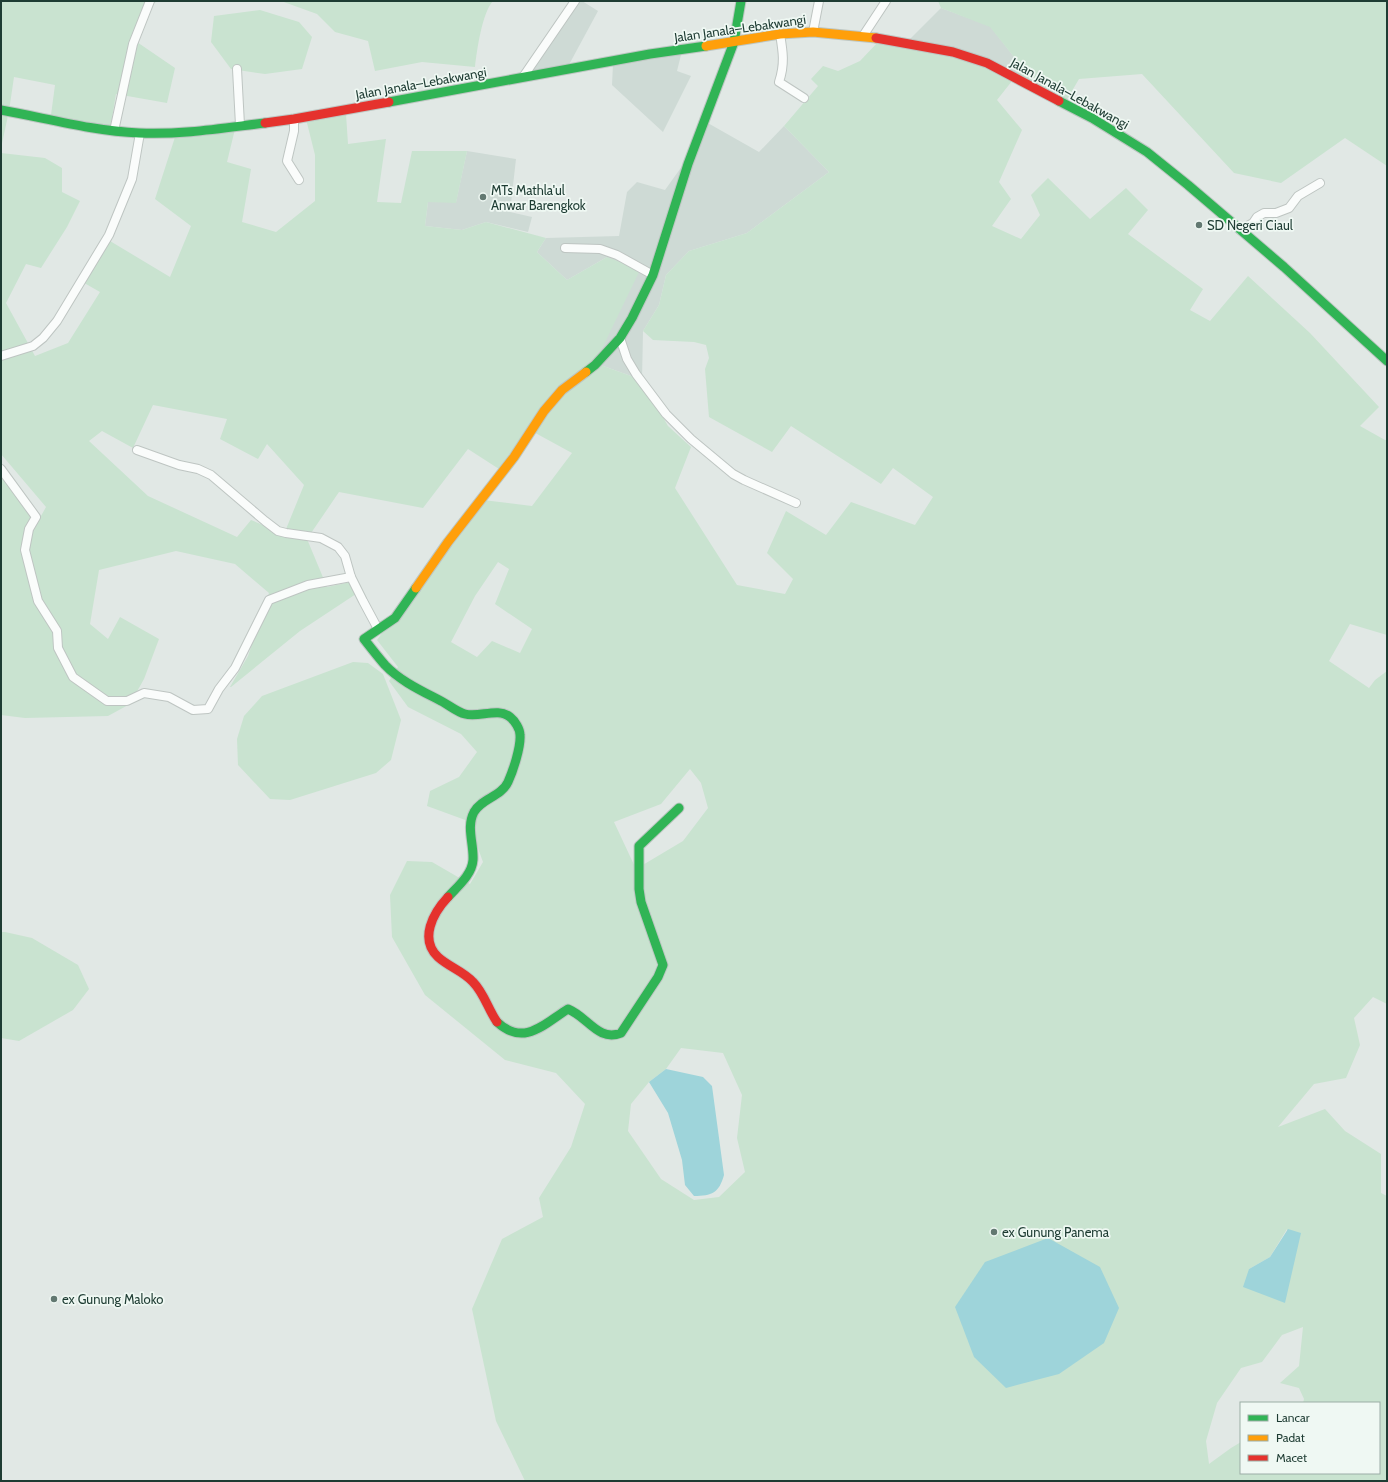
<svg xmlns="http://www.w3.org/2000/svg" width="1388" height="1482" viewBox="0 0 1388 1482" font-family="Cabin,sans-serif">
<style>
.built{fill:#cedad5}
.green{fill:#c9e3d0;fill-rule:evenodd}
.water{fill:#9ed4da}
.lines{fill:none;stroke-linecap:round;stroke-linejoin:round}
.street-casing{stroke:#bec5c2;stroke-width:10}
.fast-casing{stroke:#bdc6c2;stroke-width:11}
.slow-casing{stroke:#bdc6c2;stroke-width:11}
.jam-casing{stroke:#bdc6c2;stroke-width:11}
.street{stroke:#fafcfb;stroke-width:8}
.fast{stroke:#30b455;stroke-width:9}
.slow{stroke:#ff9f0a;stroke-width:9}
.jam{stroke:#e5322d;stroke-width:9}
.poi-dot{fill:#627871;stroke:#eff8f3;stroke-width:1.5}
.labels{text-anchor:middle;stroke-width:3.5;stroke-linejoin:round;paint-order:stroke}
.street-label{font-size:13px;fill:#1e3c33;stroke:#eff8f3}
.poi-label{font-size:13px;fill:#1e3c33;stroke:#eff8f3;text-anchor:start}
</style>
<rect width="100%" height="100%" fill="#e1e8e5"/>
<!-- built -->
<g class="built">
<polygon points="574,1 582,1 598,11 565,72 528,75"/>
<polygon points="941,8 990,26 1022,67 1012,80 905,44"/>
<polygon points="682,51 677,71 691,76 663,132 612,85 613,64"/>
<polygon points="706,122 759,152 784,126 829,172 747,233 689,251 666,275 659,305 643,331 642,380 595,363 607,257 567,280 537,252 546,238 619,236 627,192 637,182 665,190 690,155"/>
<polygon points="467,151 516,159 510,212 532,217 528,232 486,222 462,230 425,226 428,202 456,202"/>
</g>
<!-- green -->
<g class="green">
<polygon points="1,1 159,1 151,4 134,40 175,68 167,103 116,94 110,130 51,115 55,85 14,77 9,111 1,148"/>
<path d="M281 1H493C482 13 477 50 475 67L422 62 375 71 368 41 335 32 317 14Z"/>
<path d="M938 1H1387V166L1345 138 1281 183 1234 173 1142 74 1079 79 1062 108 1012 81 997 100 1022 130 999 182 1011 199 992 226 1021 239 1040 215 1031 195 1048 178 1090 219 1126 188 1148 210 1128 234 1203 289 1190 310 1210 321 1248 276 1310 333 1379 407 1360 426 1385 440H1387V635L1350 624 1329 661 1369 688 1375 680 1387 671V1004L1373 997 1354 1018 1360 1045 1346 1078 1314 1084 1278 1127 1325 1109 1345 1131 1381 1154V1193L1387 1196V1481H525L496 1421 472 1309 502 1239 543 1217 539 1198 571 1147 585 1104 556 1073 505 1060 425 995 392 937 390 895 407 861 432 862 470 884 483 862 468 821 427 806 430 791 459 777 477 752 461 734 408 707 389 681 398 667 377 640 429 569 483 500 532 506 572 453 528 429 499 469 468 449 423 508 339 492 307 539 327 587 351 582 356 594 300 631 231 687H230L248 656 269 593 235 564 176 551 99 570 90 624 108 639 120 617 159 639 144 679 130 704 108 716 25 718 1 715V475L41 516 46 507 1 454V153L45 158 62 168V192L80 201 67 227 41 268 26 264 6 303 35 356 68 343 100 292 79 280 105 238 170 277 191 226 155 199 176 134 235 129 227 162 251 169 242 222 276 232 315 201V155L306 119 346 114 348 144 386 139 377 202 401 203 412 151H467L456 203 428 202 425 226 462 230 486 222 546 238 537 252 567 280 607 257 640 270 595 363 642 380 668 426 691 447 675 488 737 585 785 594 793 579 767 553 786 511 826 535 851 502 915 525 933 497 893 468 881 484 791 426 772 452 709 417 705 369 709 358 706 345 694 342 653 340 643 331 659 305 666 275 689 251 747 233 829 172 784 126 818 86 811 79 823 66 838 71 860 61 878 42 977 59 1012 80 1022 67 990 27 941 8ZM153 405 227 419 220 439 258 459 267 444 304 485 284 534 251 520 237 537 148 496 89 441 102 431 133 448ZM498 562 509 569 495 604 532 629 520 653 492 641 477 657 451 642 475 596ZM690 769 701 783 708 808 683 841 636 869 614 822 661 804ZM681 1048 723 1053 742 1095 737 1138 745 1172 719 1197 694 1200 661 1179 628 1131 631 1104 649 1082 666 1069ZM1287 1229 1285 1303 1249 1269 1270 1257ZM1303 1327 1299 1366 1280 1383 1299 1388 1304 1399 1303 1403H1379V1473H1241V1442L1231 1448 1209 1464 1206 1441 1217 1403 1241 1368 1262 1362 1282 1335Z"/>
<polygon points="260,10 299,22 312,37 302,69 265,74 231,69 211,42 214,16"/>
<polygon points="353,662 368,663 383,674 401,720 391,760 376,773 290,800 270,799 238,765 237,739 244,716 262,696"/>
<polygon points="1,932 5,932 32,938 78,965 89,989 73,1010 19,1041 1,1038"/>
</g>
<!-- water -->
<g class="water">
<path d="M666 1069 703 1077 712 1086 724 1175C719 1193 712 1196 694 1196L685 1185 682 1160 668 1113 649 1082Z"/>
<polygon points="1288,1229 1301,1233 1285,1303 1243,1287 1249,1269 1270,1257"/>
<polygon points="1048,1238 1100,1267 1119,1308 1104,1343 1059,1374 1006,1388 974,1357 955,1307 985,1262"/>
</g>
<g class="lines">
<defs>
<g id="street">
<polyline points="813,32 819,1"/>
<path d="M780 34C783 52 785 64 779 82L804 98"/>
<polyline points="863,36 886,1"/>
<polyline points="237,69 240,125"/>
<polyline points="523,77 575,1"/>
<polyline points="294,119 294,131 287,161 299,180"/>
<polyline points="114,131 133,44 150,1"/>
<polyline points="1240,230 1253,223 1257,217 1264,213 1276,213 1289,208 1298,196 1320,183"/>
<polyline points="565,248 600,249 617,255 653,275"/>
<polyline points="620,338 627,359 636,374 666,414 691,439 733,474 744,480 796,503"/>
<polyline points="1,356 33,346 43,338 57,321 109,235 132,179 140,133"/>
<polyline points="137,450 179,465 198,469 211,475 265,521 278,531 286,533 321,538 338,547 345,556 351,577 363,601 378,629"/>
<polyline points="1,469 36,517 29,529 25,550 38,601 57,631 58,648 73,677 107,701 127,701 144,693 169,697 193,710 208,709 219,689 235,668 269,600 308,585 351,577"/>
</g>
<g id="fast">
<polyline points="1059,101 1092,118 1147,152 1188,185 1284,267 1387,361"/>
<polyline points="389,102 650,54 706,46"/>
<path d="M1 110C46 118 92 131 139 133 181 135 223 128 265 123"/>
<polyline points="586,372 595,365 620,338 632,318 653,275 688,164 734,42 741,1"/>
<path d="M416 588 395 618 364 639C371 648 378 657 385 665 400 681 422 691 441 701 449 705 457 712 465 714 479 718 498 707 510 717 515 721 520 729 520 735 521 747 513 771 508 782 501 797 482 798 474 812 466 827 474 844 473 860 472 875 457 887 448 897"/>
<path d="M497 1022C524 1047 544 1024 568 1009 588 1017 598 1042 621 1033L658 977 663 965 641 902 639 889V846L679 808"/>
</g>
<g id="slow">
<polyline points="706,46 780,34 813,32 876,38"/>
<polyline points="416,588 448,542 514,457 544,411 562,390 586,372"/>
</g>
<g id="jam">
<polyline points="876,38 953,52 987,63 1059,101"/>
<polyline points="265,123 294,119 389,102"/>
<path d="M448 897C433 913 419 939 438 957 449 967 463 971 473 982 484 993 488 1009 497 1022"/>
</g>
</defs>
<!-- street casing -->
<use href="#street" class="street-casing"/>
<!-- fast casing -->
<use href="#fast" class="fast-casing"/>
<!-- slow casing -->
<use href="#slow" class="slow-casing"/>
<!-- jam casing -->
<use href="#jam" class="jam-casing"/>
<!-- street -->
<use href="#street" class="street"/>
<!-- fast -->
<use href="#fast" class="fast"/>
<!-- slow -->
<use href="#slow" class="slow"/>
<!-- jam -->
<use href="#jam" class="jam"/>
</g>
<!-- markers -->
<g class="poi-dot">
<circle cx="483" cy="197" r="4"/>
<circle cx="1199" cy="225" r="4"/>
<circle cx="994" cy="1232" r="4"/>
<circle cx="54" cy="1299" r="4"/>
</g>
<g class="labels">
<!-- street labels -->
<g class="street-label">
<text transform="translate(740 28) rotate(-8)" y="5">Jalan Janala–Lebakwangi</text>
<text transform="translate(421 83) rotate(-10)" y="5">Jalan Janala–Lebakwangi</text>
<text transform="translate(1070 93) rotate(29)" y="5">Jalan Janala–Lebakwangi</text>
</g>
<!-- poi labels -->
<g class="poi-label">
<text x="491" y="195">MTs Mathla'ul<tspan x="491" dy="15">Anwar Barengkok</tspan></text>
<text x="1207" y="230">SD Negeri Ciaul</text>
<text x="1002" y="1237">ex Gunung Panema</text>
<text x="62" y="1304">ex Gunung Maloko</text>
</g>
</g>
<!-- border -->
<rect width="1388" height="1482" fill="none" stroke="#1e3c33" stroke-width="4"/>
<!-- legend -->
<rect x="1240" y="1402" width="140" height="72" fill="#eff8f3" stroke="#9bada6"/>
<rect x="1248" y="1415" width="20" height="6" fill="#30b455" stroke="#9bada6"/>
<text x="1276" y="1422" font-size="12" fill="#1e3c33">Lancar</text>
<rect x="1248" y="1435" width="20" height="6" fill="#ff9f0a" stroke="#9bada6"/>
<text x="1276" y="1442" font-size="12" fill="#1e3c33">Padat</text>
<rect x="1248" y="1455" width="20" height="6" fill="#e5322d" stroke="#9bada6"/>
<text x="1276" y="1462" font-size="12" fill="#1e3c33">Macet</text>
</svg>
